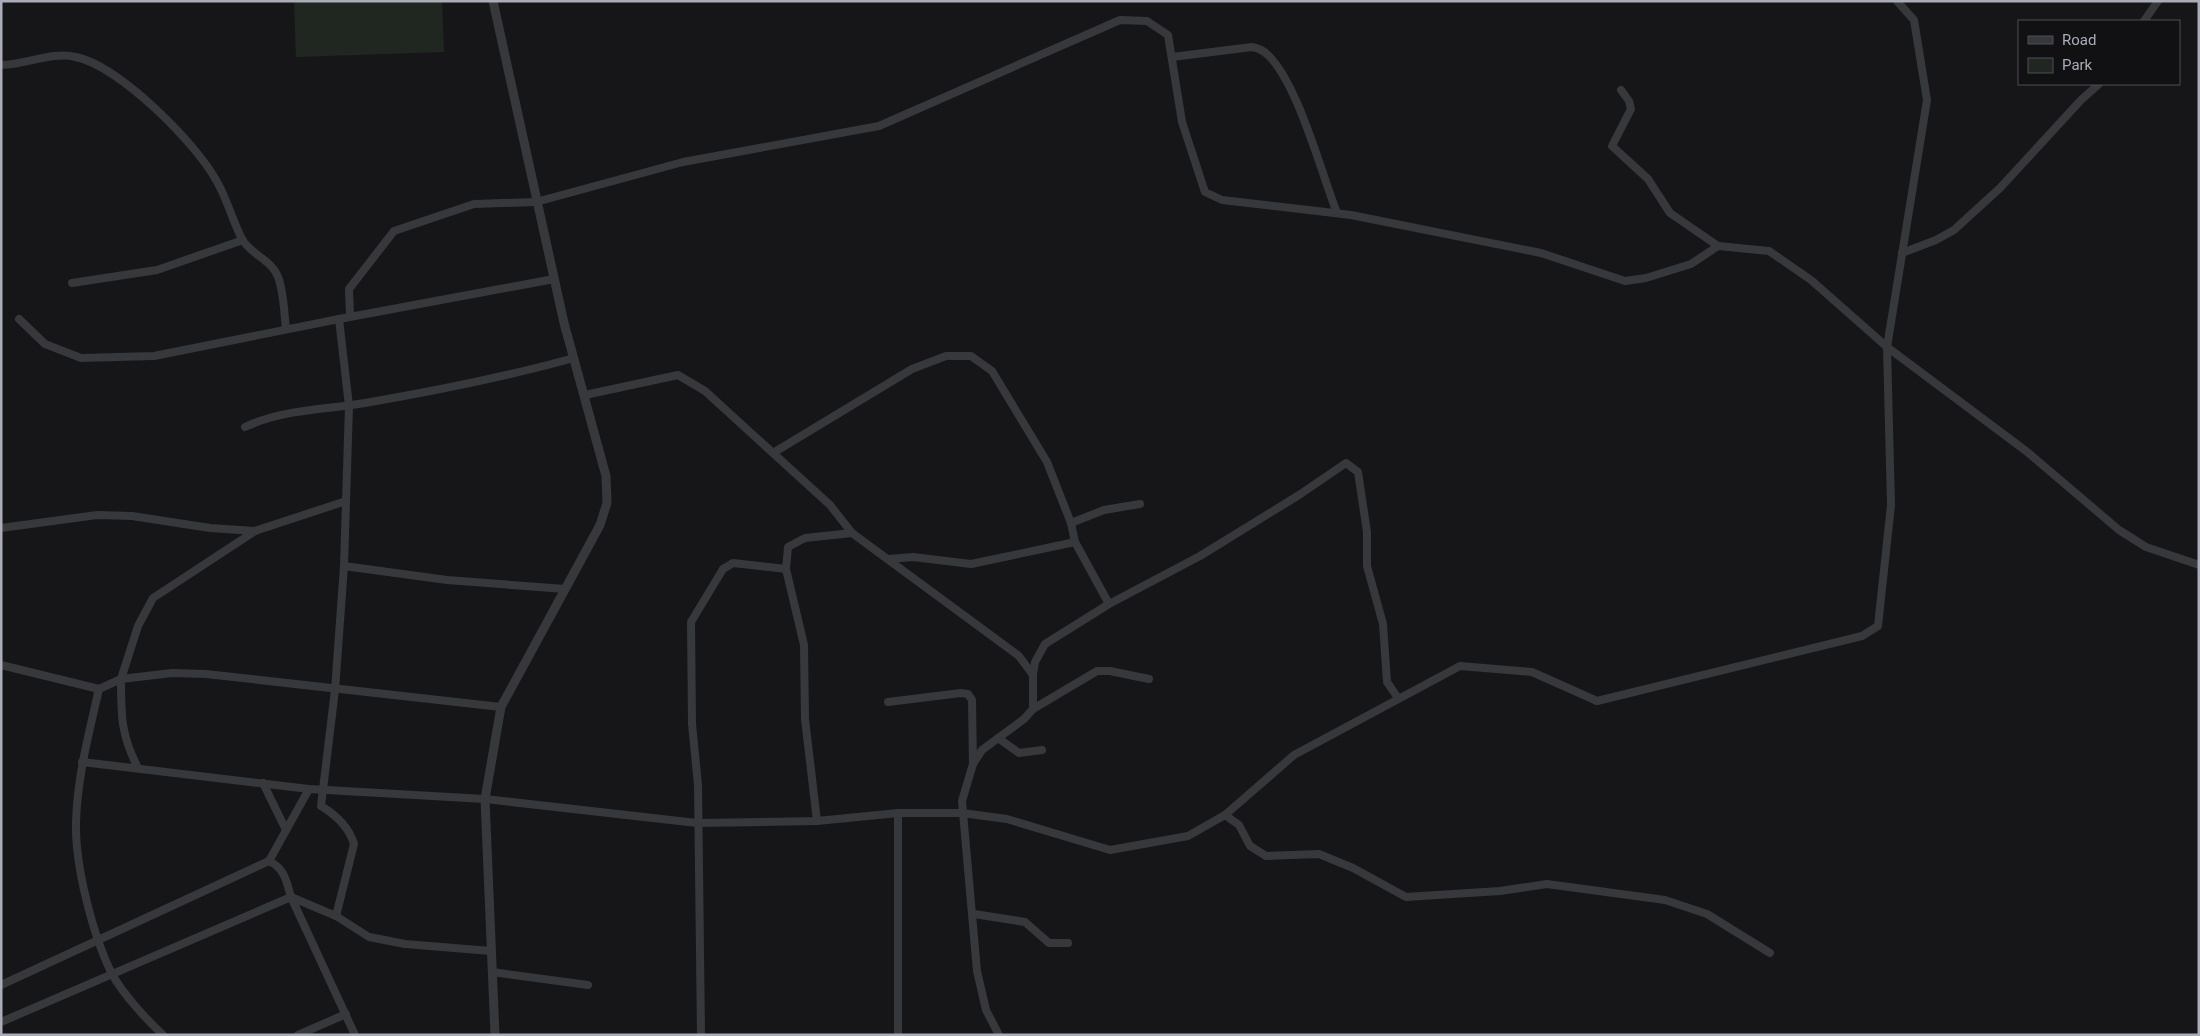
<svg xmlns="http://www.w3.org/2000/svg" width="2200" height="1036" viewBox="0 0 2200 1036" font-family="Roboto,sans-serif">
<style>
.green{fill:#202721}
.lines{fill:none;stroke-linecap:round;stroke-linejoin:round}
.minor{stroke:#37383c;stroke-width:8}
.tertiary{stroke:#37383c;stroke-width:9}
</style>
<rect width="100%" height="100%" fill="#161618"/>
<!-- green -->
<polygon class="green" points="294,1 442,1 444,52 296,57"/>
<g class="lines">
<!-- minor -->
<g class="minor">
<polyline points="2144,21 2158,1"/>
<path d="M1172 57 1252 47C1258 48 1263 50 1268 55 1298 84 1321 172 1337 213"/>
<path d="M1 65C26 65 52 51 76 57 119 66 195 142 216 180 227 198 232 220 242 239 250 254 272 260 278 277 284 292 284 313 286 329"/>
<polyline points="1621,90 1629,101 1631,109 1612,146 1648,179 1670,213 1718,246"/>
<polyline points="1902,253 1936,240 1954,230 2000,188 2081,100 2099,84"/>
<polyline points="72,283 157,270 243,240"/>
<polyline points="350,316 349,289 394,231 474,204 536,202 683,162 879,126 1120,20 1147,21 1168,35 1182,122 1205,192 1222,200 1351,215 1541,253 1625,281 1646,278 1691,264 1718,246 1769,251 1811,280 1887,347 2026,451 2119,530 2146,547 2199,565"/>
<polyline points="19,319 45,344 81,358 154,356 339,319 554,279"/>
<polyline points="585,395 678,375 705,391 830,505 852,533 1019,656 1033,675 1033,709 1024,719 982,750 973,764 962,801 977,971 986,1010 999,1035"/>
<path d="M245 427C283 409 324 410 365 403 435 391 505 377 574 358"/>
<polyline points="773,453 912,369 946,356 971,356 992,371 1047,462 1071,523 1075,542 1109,604"/>
<polyline points="1071,523 1104,510 1140,504"/>
<polyline points="1,528 97,515 132,516 210,528 255,531"/>
<polyline points="888,559 913,557 971,564 1075,542"/>
<polyline points="344,566 447,580 565,589"/>
<polyline points="1,665 99,689"/>
<polyline points="1033,675 1035,662 1045,644 1109,604 1200,556 1299,495 1346,463 1358,472 1367,532 1367,566 1383,624 1387,682 1398,698"/>
<polyline points="888,702 961,693 968,694 972,700 973,764"/>
<polyline points="1033,709 1097,671 1110,671 1149,679"/>
<polyline points="998,738 1019,753 1042,750"/>
<polyline points="82,762 309,789 485,799 697,823 817,821 898,813 962,813 1007,819 1110,850 1188,836 1225,815 1294,755 1460,666 1532,672 1597,701 1862,636 1878,626 1891,505 1887,347 1927,100 1914,20 1897,1"/>
<path d="M138 768C121 735 121 716 121 679L172 673 206 674 501 707"/>
<polyline points="263,783 286,830"/>
<polyline points="898,813 898,1035"/>
<polyline points="1225,815 1239,825 1250,846 1266,856 1319,854 1353,868 1406,897 1500,891 1547,884 1665,900 1707,914 1770,953"/>
<polyline points="817,821 805,719 804,645 786,569 788,547 805,538 852,533"/>
<path d="M269 861C285 869 286 880 291 897L336 916 354 844C349 827 336 815 321 806L335 690 344 566 349 406 339 319"/>
<polyline points="974,914 1025,922 1049,943 1068,943"/>
<polyline points="336,916 369,937 405,944 491,951"/>
<polyline points="492,972 588,985"/>
<polyline points="1,985 269,861 309,789"/>
<polyline points="1,1022 291,897 355,1035"/>
<path d="M163 1035C146 1019 123 994 112 974 93 936 75 866 76 823 77 778 89 733 99 689L121 679 138 626 153 598 255 531 346 501"/>
<polyline points="298,1035 346,1014"/>
<polyline points="701,1035 698,785 692,724 691,622 723,569 733,563 786,569"/>
</g>
<!-- tertiary -->
<polyline class="tertiary" points="493,1 564,323 606,476 607,503 600,525 501,707 485,799 495,1035"/>
</g>
<!-- border -->
<rect width="2200" height="1036" fill="none" stroke="#a9adb7" stroke-width="5"/>
<!-- legend -->
<rect x="2018" y="20" width="162" height="65" fill="#111113" stroke="#4e4f55"/>
<rect x="2028" y="36" width="25" height="8" fill="#37383c" stroke="#4e4f55"/>
<text x="2062" y="45" font-size="15" fill="#a9adb7">Road</text>
<rect x="2028" y="58" width="25" height="15" fill="#202721" stroke="#4e4f55"/>
<text x="2062" y="70" font-size="15" fill="#a9adb7">Park</text>
</svg>
